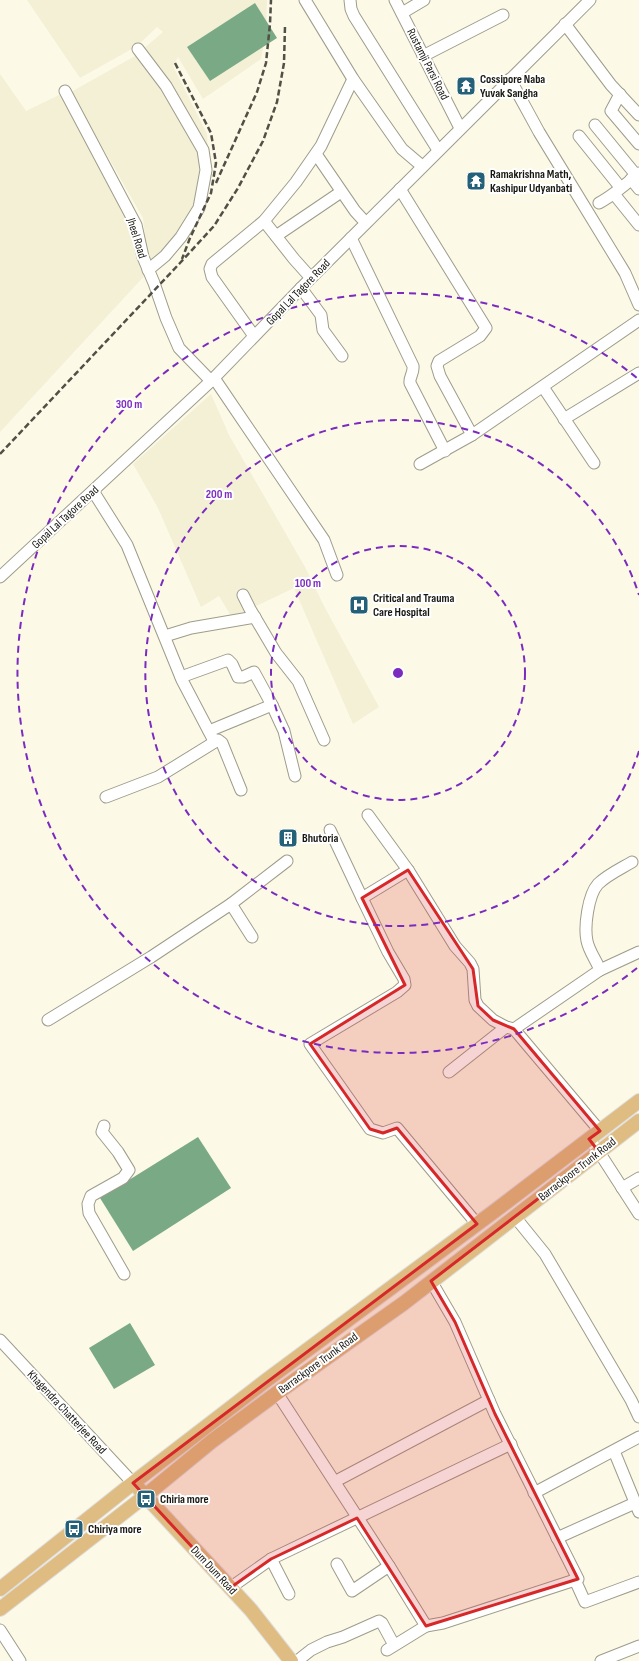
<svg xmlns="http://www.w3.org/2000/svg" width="639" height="1661" viewBox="0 0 639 1661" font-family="'Sofia Sans Condensed',sans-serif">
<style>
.built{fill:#f3f0d6}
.water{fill:#7aa985}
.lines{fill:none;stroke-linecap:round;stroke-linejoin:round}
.minor-casing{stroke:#9e9c8b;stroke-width:13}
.major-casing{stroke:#dfdede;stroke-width:16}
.minor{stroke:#fff;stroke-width:11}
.major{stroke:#dfbc81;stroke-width:14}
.rail{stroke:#514f46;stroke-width:2.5;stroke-dasharray:6 3;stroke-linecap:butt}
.marked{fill:#d62828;fill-opacity:0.2;stroke:#d62828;stroke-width:3;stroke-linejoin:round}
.ring{fill:none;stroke:#7b2cbf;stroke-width:2;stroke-dasharray:7 5}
.labels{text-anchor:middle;stroke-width:4;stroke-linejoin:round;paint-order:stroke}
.street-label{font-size:12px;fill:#171610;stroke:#fff}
.poi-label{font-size:12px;font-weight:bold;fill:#171610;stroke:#fff;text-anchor:start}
.centre{fill:#7b2cbf;stroke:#fff;stroke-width:2}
.ring-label{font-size:12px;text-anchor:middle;font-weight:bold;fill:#7b2cbf;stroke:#fff;stroke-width:4;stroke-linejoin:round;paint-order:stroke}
</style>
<rect width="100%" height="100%" fill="#fcf9e7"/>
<!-- built -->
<g class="built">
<polygon points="27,0 267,0 266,30 261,59 203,99 178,57 173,66 207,134 209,170 194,218 153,268 147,253 143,218 71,92 135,56 163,32 157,27 137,46 80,78"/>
<polygon points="0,74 26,111 65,92 138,223 147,273 0,432"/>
<polygon points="211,394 229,435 305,567 323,604 379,707 353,724 294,588 250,609 231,616 219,596 201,607 158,508 133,464"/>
</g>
<!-- water -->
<g class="water">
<polygon points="255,3 277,38 210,81 187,47"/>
<polygon points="198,1137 231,1188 133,1251 100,1198"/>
<polygon points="130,1323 155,1365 114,1389 89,1348"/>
</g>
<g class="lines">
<defs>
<g id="minor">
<polyline points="305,0 353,79 402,149 422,166"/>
<polyline points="350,0 351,9 354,16 438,150"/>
<polyline points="395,0 460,128"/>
<polyline points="402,13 424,0"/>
<polyline points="565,24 611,85 639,115"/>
<polyline points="138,49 166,86 203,150 206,170 199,208 181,237 165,256 148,270"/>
<polyline points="423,56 503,15"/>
<polyline points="510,79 539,132 625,273 639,305"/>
<polyline points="65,91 136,225 143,257 154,283 166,318 179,348 211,381"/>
<polyline points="620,94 611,111 639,144"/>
<polyline points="595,125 636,175"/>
<polyline points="579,136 620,187"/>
<polyline points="316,154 355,211 366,223"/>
<polyline points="631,179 639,189"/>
<polyline points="400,189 486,328 480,336 439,361 437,366 440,376 472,435"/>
<polyline points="614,194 639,225"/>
<path d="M599 203C614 195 626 184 639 173"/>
<polyline points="264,221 294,259 311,278"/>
<polyline points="276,236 341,192"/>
<path d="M351 238 413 366C414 373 409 377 410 383L445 451"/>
<polyline points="301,288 321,315 323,330 342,356"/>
<polyline points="254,336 212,277 210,269 212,264 264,221 296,182 321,146 353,79"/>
<polyline points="214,378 324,540 337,575"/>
<polyline points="543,387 594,463"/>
<polyline points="564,419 639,373"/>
<polyline points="420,464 472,435 639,320"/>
<polyline points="93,491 127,545 182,680 214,741"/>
<polyline points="0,577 211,381 301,288 590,0"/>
<polyline points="243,595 250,609 276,653 298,681 324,740"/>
<polyline points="165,636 191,628 255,617"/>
<polyline points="181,677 228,660 232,664 238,677 243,677 254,672 272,705 284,731 295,776"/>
<polyline points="209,731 272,705"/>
<polyline points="106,797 158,777 218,740 222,743 241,790"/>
<polyline points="368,815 408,870 455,946 470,963 473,969 475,1000 478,1006 493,1020 506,1027 514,1029"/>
<polyline points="330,830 362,898"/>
<polyline points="408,870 362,898 388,952 404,979 405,985 397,992 310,1044 370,1129 383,1133 397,1128 477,1224"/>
<polyline points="231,904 287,861"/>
<polyline points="600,970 639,952"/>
<polyline points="48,1020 151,957 231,904 252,937"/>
<polyline points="449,1072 506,1027"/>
<polyline points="104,1126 102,1132 118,1152 129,1170 123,1178 91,1196 88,1204 89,1213 124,1274"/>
<path d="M600 1131 514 1029 600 970C596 960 589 951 587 941 584 927 588 895 598 884 607 875 620 869 632 862"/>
<polyline points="589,1139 599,1152 639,1214"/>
<polyline points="622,1188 639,1178"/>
<polyline points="515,1217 545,1254 631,1400 639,1417"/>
<polyline points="0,1340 133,1483"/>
<polyline points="277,1393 389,1566"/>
<polyline points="614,1451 639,1512"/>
<polyline points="336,1481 489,1400"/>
<polyline points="534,1493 639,1437"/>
<polyline points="557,1538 635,1503"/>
<polyline points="271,1559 289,1594"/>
<polyline points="337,1564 352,1591 389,1566 426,1626 443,1623 578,1579 495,1414 455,1322 431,1281"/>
<polyline points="575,1580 585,1602 639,1582"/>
<polyline points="230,1588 271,1559 511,1444"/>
<polyline points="0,1630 20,1661"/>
<polyline points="387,1650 426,1626"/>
<polyline points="297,1661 311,1650 327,1642 343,1637 379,1621 382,1623 394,1645"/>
<polyline points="601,1661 639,1646"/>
</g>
<g id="major">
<polyline points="139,1489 251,1610 291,1661"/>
<polyline points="0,1589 133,1483 268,1379 496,1210 639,1101"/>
<polyline points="0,1609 145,1496 212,1441 277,1393 404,1303 639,1121"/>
</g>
</defs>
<!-- minor casing -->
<use href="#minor" class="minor-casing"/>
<!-- major casing -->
<use href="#major" class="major-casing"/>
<!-- minor -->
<use href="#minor" class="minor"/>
<!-- major -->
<use href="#major" class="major"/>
<!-- rail -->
<g class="rail">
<polyline points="175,63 211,133 216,163 211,193 190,238 182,259"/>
<polyline points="216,183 257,92 266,63 270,24 271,0"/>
<polyline points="0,454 180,263 214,226 238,188 263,141 277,102 284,63 285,26"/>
</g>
</g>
<!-- marked area -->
<path class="marked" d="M408 870 473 969 478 1006 493 1020 514 1029 600 1131 589 1139 599 1152 431 1281 455 1322 495 1414 578 1579 426 1626 357 1518 271 1559 230 1588 133 1483 477 1224 397 1128 383 1133 370 1129 310 1044 405 985 362 898Z"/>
<!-- distance rings -->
<g class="ring">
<circle cx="398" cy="673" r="127"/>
<path d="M639 751A253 253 0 1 1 639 595"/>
<path d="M637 968A380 380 0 1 1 637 378"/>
</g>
<!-- icons -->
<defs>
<symbol id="temple-square" viewBox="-11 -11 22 22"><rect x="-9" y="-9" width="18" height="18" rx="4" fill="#246178" stroke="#fff"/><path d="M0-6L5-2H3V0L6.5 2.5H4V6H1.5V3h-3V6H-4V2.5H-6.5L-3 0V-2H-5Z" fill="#fff"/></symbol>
<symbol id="hospital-square" viewBox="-11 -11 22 22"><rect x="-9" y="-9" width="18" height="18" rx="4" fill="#246178" stroke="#fff"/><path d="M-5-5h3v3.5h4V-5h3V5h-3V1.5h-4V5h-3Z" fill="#fff"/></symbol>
<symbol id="building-square" viewBox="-11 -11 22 22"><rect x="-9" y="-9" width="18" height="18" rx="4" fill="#246178" stroke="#fff"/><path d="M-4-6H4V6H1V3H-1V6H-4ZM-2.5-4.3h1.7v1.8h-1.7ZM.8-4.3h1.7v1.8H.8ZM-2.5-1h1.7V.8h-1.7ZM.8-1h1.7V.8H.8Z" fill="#fff"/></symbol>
<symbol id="bus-square" viewBox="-11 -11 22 22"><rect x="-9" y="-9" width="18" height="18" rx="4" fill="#246178" stroke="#fff"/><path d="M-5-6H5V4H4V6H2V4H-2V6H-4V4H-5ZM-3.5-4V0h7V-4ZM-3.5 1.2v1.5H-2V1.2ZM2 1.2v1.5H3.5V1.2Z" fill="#fff"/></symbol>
</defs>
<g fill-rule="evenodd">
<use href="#temple-square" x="455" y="75" width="22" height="22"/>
<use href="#temple-square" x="465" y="170" width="22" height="22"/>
<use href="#hospital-square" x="348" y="594" width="22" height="22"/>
<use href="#building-square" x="277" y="827" width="22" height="22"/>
<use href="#bus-square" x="135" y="1488" width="22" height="22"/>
<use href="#bus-square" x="63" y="1518" width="22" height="22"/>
</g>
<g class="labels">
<!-- street labels -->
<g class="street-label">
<text transform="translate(428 64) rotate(63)" y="4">Rustamji Parsi Road</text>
<text transform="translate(137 238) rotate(73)" y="4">Jheel Road</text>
<text transform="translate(298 292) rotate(-46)" y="4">Gopal Lal Tagore Road</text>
<text transform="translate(65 517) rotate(-43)" y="4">Gopal Lal Tagore Road</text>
<text transform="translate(577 1169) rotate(-38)" y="4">Barrackpore Trunk Road</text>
<text transform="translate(318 1363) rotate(-36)" y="4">Barrackpore Trunk Road</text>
<text transform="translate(67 1412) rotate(47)" y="4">Khagendra Chatterjee Road</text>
<text transform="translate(214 1570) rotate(47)" y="4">Dum Dum Road</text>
</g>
<!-- poi labels -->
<g class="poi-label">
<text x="480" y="83">Cossipore Naba<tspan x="480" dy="14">Yuvak Sangha</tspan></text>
<text x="490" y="178">Ramakrishna Math,<tspan x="490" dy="14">Kashipur Udyanbati</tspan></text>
<text x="373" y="602">Critical and Trauma<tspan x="373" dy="14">Care Hospital</tspan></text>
<text x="302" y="842">Bhutoria</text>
<text x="160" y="1503">Chiria more</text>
<text x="88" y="1533">Chiriya more</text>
</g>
</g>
<circle cx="398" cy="673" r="6" class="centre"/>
<g class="ring-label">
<text x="129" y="408">300 m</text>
<text x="219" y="498">200 m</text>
<text x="308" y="587">100 m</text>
</g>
</svg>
